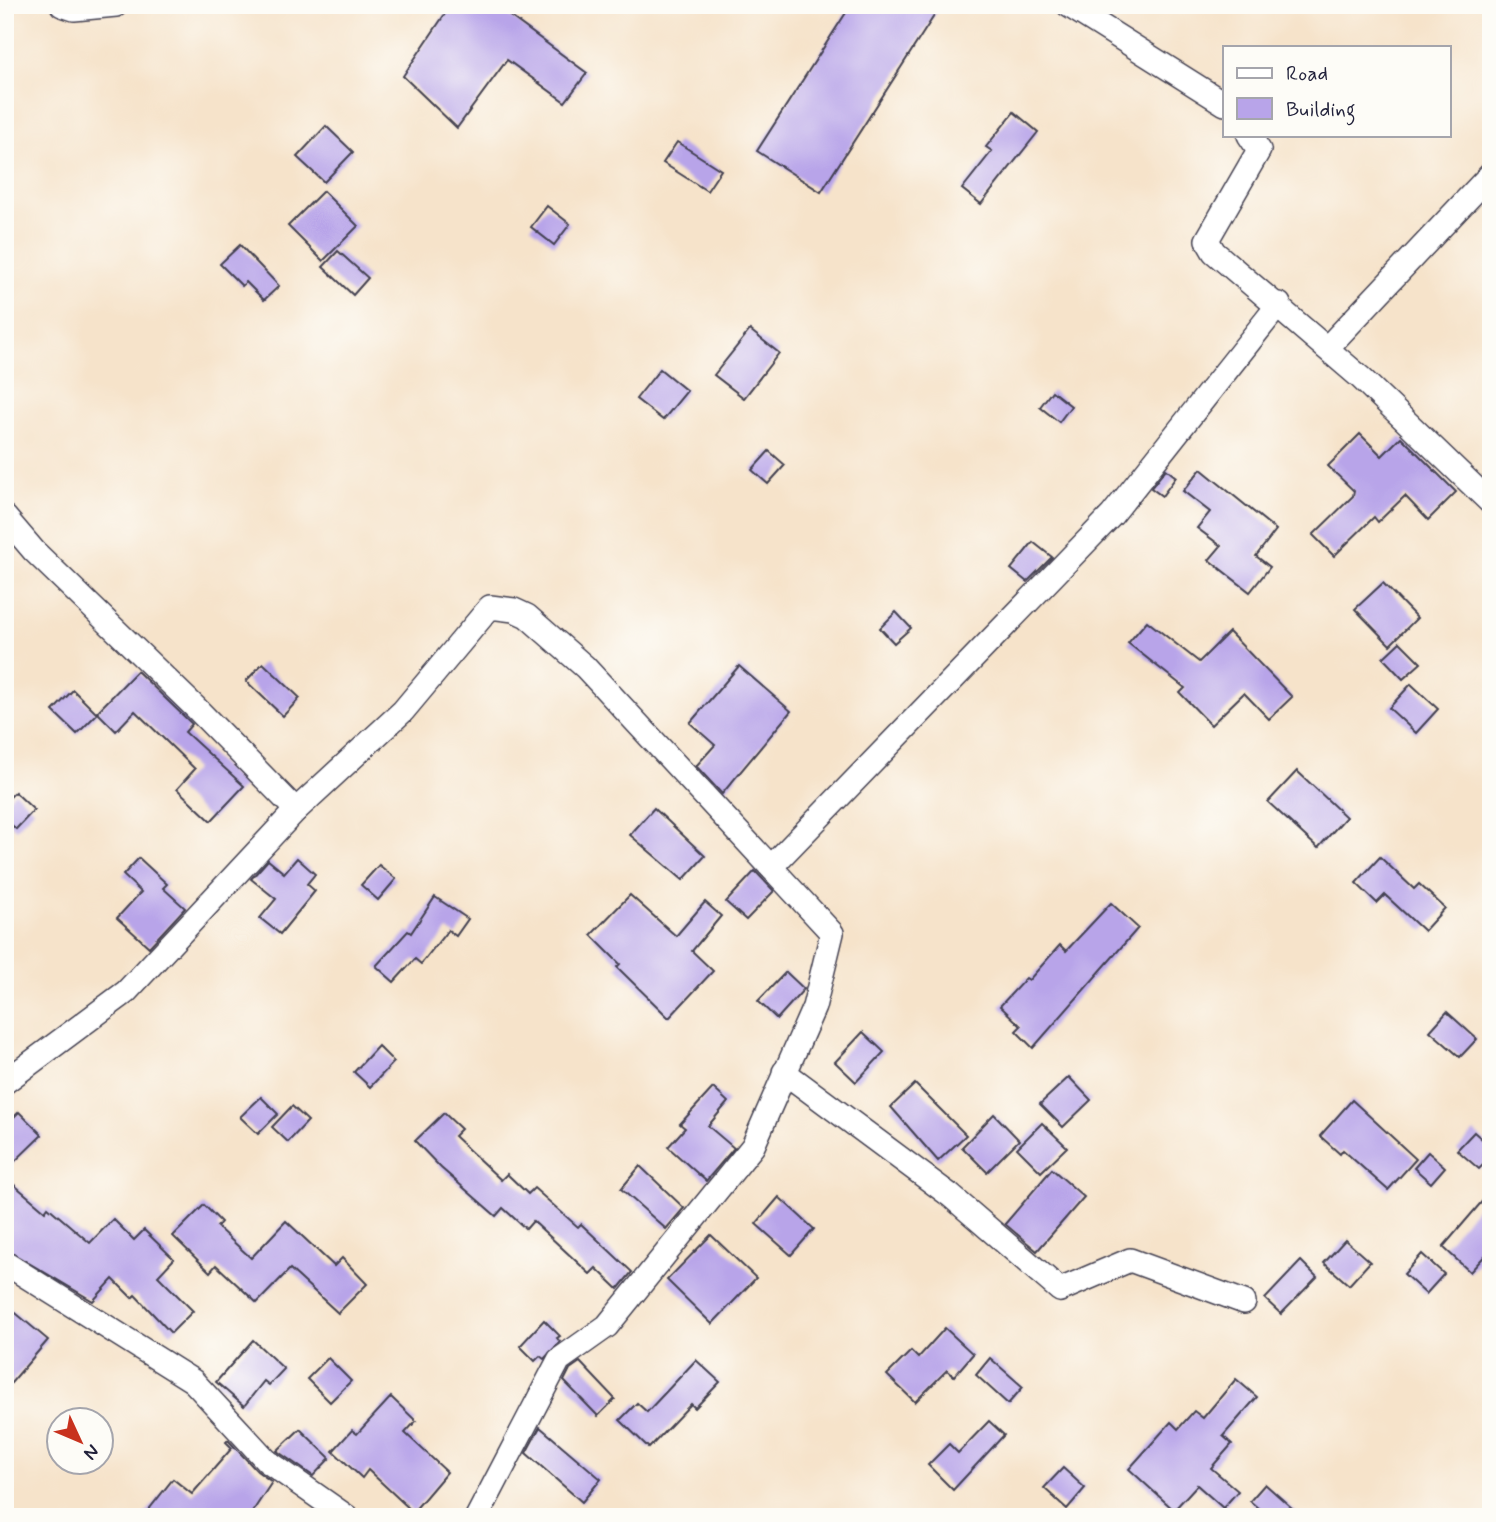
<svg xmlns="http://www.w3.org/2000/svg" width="1496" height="1522" viewBox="0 0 1496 1522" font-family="Mynerve,sans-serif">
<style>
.building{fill:#b8a4e9}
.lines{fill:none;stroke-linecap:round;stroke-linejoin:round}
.street-casing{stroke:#423f50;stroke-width:26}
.street{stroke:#fff;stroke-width:23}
</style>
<rect width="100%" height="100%" fill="#fdfcf7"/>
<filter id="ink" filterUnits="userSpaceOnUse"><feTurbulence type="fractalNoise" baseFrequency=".0143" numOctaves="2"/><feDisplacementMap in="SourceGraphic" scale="14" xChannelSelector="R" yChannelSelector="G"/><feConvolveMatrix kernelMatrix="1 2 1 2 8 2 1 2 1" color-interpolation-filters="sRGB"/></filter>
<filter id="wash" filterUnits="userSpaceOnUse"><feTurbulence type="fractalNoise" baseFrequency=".00686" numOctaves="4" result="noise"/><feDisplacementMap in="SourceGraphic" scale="28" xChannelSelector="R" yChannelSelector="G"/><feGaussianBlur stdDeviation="1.57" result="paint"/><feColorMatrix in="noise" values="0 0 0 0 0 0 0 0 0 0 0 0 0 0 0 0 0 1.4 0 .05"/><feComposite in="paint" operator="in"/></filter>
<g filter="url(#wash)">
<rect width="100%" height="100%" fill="#f6e3ca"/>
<g id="blocks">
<!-- building -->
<g class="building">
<polygon points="451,5 495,5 587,73 565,102 507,60 457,128 403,76"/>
<polygon points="851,5 941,5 821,192 757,151"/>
<polygon points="1014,112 1038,132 981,204 962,189 992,151 986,147"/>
<polygon points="326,126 353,152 324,182 297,157"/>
<polygon points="677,142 721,170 707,191 663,163"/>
<polygon points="323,191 358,226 323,261 288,226"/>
<polygon points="547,206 570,224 554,245 531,227"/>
<polygon points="240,245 279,286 264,300 246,282 242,286 220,264"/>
<polygon points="338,251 368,278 353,295 323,267"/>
<polygon points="750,330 779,353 744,398 714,375"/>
<polygon points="660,369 687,391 663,420 636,399"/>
<polygon points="1052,391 1071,406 1059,422 1040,407"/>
<polygon points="1360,434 1382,456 1401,437 1456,492 1428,520 1405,496 1378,522 1374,517 1334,556 1313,535 1353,496 1354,491 1328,466"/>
<polygon points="769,451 785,465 768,484 752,470"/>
<polygon points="1166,469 1176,477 1162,496 1151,488"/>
<polygon points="1201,469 1276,530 1256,556 1270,567 1250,592 1209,560 1221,546 1197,528 1210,512 1183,491"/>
<polygon points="1033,542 1052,557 1027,582 1011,569"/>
<polygon points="1383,583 1417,618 1390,645 1355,609"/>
<polygon points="896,612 911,628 894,643 880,628"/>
<polygon points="1147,621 1199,662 1229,632 1292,697 1269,719 1244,693 1211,725 1180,693 1185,688 1128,643"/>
<polygon points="1400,642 1421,663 1403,679 1383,658"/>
<polygon points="263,663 300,698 283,716 246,681"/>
<polygon points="739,666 791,711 722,794 696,766 715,745 690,723"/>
<polygon points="137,671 192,724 185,732 244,786 211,821 177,789 195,769 135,711 116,731 97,712"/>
<polygon points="1411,684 1438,709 1416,733 1389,708"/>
<polygon points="73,690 97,714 77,734 53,711"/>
<polygon points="1297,771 1346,817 1318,848 1268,802"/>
<polygon points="15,792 34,810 16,829 5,819 5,802"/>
<polygon points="654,808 705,856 683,880 630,835"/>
<polygon points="1380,857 1414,889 1419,884 1445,908 1424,931 1385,895 1377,903 1356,883"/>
<polygon points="139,858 167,884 163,888 185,908 149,947 117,918 141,892 123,875"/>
<polygon points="297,858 315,874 307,884 315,891 280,934 260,918 276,899 251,879 268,860 284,873"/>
<polygon points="379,865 396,879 378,900 361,885"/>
<polygon points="755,871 774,891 746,920 726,902"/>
<polygon points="630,895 676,936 705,902 721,916 692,951 713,971 669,1018 617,967 620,964 591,935"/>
<polygon points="435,897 468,919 456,936 448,930 421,964 415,959 394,982 376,966 408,931 411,933"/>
<polygon points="1111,903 1138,928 1033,1048 1016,1031 1021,1026 1000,1006 1026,978 1029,980 1060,945 1066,951"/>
<polygon points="786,972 804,989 777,1019 758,1001"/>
<polygon points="1447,1012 1477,1039 1460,1057 1430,1031"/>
<polygon points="863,1032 884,1052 856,1082 835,1062"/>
<polygon points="378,1046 394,1062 370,1087 354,1072"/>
<polygon points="1069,1077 1091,1100 1063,1127 1040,1104"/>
<polygon points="915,1084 966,1135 938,1161 891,1107"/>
<polygon points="713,1088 728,1102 708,1126 734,1148 706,1181 668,1147 685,1128 680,1124"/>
<polygon points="261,1097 278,1114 258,1134 240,1117"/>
<polygon points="1352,1100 1416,1159 1388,1190 1343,1150 1340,1154 1320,1136"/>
<polygon points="292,1106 308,1121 288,1142 272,1127"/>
<polygon points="19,1112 42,1135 5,1171 5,1126"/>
<polygon points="444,1113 461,1129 454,1136 501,1180 507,1174 528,1194 534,1188 578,1227 581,1224 632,1272 618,1289 596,1268 590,1274 533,1221 526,1229 503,1208 496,1216 441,1168 415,1141"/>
<polygon points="994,1114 1019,1140 987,1172 962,1147"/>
<polygon points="1042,1123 1067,1147 1041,1172 1017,1148"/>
<polygon points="1474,1132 1491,1147 1491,1157 1479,1169 1457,1150"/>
<polygon points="1428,1152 1445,1167 1431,1183 1414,1168"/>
<polygon points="640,1166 684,1208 666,1229 621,1189"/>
<polygon points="1052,1169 1084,1197 1037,1251 1005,1224"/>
<polygon points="5,1177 45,1211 48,1207 90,1243 113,1219 134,1240 144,1230 174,1259 158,1276 193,1311 171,1333 135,1295 132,1298 113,1279 93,1301 5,1249"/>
<polygon points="1491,1191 1491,1249 1470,1272 1443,1247"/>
<polygon points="779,1197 814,1229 791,1255 756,1224"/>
<polygon points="204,1205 221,1222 217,1227 251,1258 286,1221 334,1266 342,1258 367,1284 338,1313 290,1269 257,1303 216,1265 210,1272 173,1236"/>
<polygon points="711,1235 756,1278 712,1324 667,1280"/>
<polygon points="1345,1240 1370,1262 1349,1285 1324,1263"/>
<polygon points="1422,1254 1444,1274 1426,1294 1404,1274"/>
<polygon points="1301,1261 1317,1277 1281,1314 1265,1299"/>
<polygon points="5,1304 48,1340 5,1390"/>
<polygon points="544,1320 560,1336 557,1338 560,1342 544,1359 540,1356 535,1361 520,1346"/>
<polygon points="945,1328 973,1354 954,1376 947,1370 915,1402 887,1375 911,1351 918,1358"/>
<polygon points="253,1340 284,1369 269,1385 264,1381 244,1406 216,1382"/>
<polygon points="328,1358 351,1381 330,1402 307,1379"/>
<polygon points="990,1358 1023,1387 1008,1404 976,1375"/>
<polygon points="696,1360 720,1382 695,1408 691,1404 649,1448 620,1420 637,1403 647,1412"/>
<polygon points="580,1362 615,1399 598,1416 564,1381 570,1369"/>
<polygon points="1236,1379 1257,1397 1223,1436 1232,1444 1211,1468 1238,1491 1223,1508 1197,1485 1174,1510 1129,1469 1171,1422 1178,1429 1194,1411 1203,1418"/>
<polygon points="391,1397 416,1421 405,1433 447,1472 413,1512 368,1470 362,1478 333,1451 352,1430 357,1434"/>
<polygon points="989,1421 1004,1435 953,1490 928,1465 949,1444 958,1453"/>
<polygon points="540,1427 601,1479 582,1502 526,1453"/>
<polygon points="300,1429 330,1458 313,1476 277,1451"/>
<polygon points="228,1440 257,1471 272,1482 249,1517 143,1517 173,1479 192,1494 232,1448 226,1442"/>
<polygon points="1063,1468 1085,1488 1067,1509 1044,1488"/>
<polygon points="1265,1484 1302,1517 1268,1517 1250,1501"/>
</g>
</g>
</g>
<g filter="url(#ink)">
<use href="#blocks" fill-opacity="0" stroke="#423f50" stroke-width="2"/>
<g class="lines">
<defs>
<g id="street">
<polyline points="62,5 74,9 116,5"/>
<polyline points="1068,5 1225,104"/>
<polyline points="1249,135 1259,150 1207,240 1214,252 1361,378 1491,503"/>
<polyline points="1327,348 1491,174"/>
<polyline points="5,517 34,551 196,708 296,810 126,992 5,1082"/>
<polyline points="296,810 403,711 490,607 514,610 527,616 585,667 832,933 814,1007 753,1146 607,1326 559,1360 477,1517"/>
<polyline points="771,867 1112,515 1279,304"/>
<polyline points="784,1072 951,1196 1060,1290 1130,1260 1244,1302"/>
<polyline points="5,1263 193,1381 267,1461 347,1517"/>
</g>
</defs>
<!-- street casing -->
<use href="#street" class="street-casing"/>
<!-- street -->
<use href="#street" class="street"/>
</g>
</g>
<!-- margin -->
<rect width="1496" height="1522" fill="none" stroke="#fdfcf7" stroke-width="28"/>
<!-- legend -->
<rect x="1223" y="46" width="228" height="91" fill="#fdfcf7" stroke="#a5a5ac" stroke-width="2"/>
<rect x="1237" y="68" width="35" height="10" fill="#ffffff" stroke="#a5a5ac" stroke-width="2"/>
<text x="1286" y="80" font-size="21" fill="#22223b">Road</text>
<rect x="1237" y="98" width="35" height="21" fill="#b8a4e9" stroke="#a5a5ac" stroke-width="2"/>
<text x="1286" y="116" font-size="21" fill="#22223b">Building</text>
<!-- north arrow -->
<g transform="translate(80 1441) rotate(134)"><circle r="33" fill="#fdfcf7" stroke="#a5a5ac" stroke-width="2"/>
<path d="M0-5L12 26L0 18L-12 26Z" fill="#c8321e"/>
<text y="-10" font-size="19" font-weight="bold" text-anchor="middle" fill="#22223b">N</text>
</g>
</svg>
